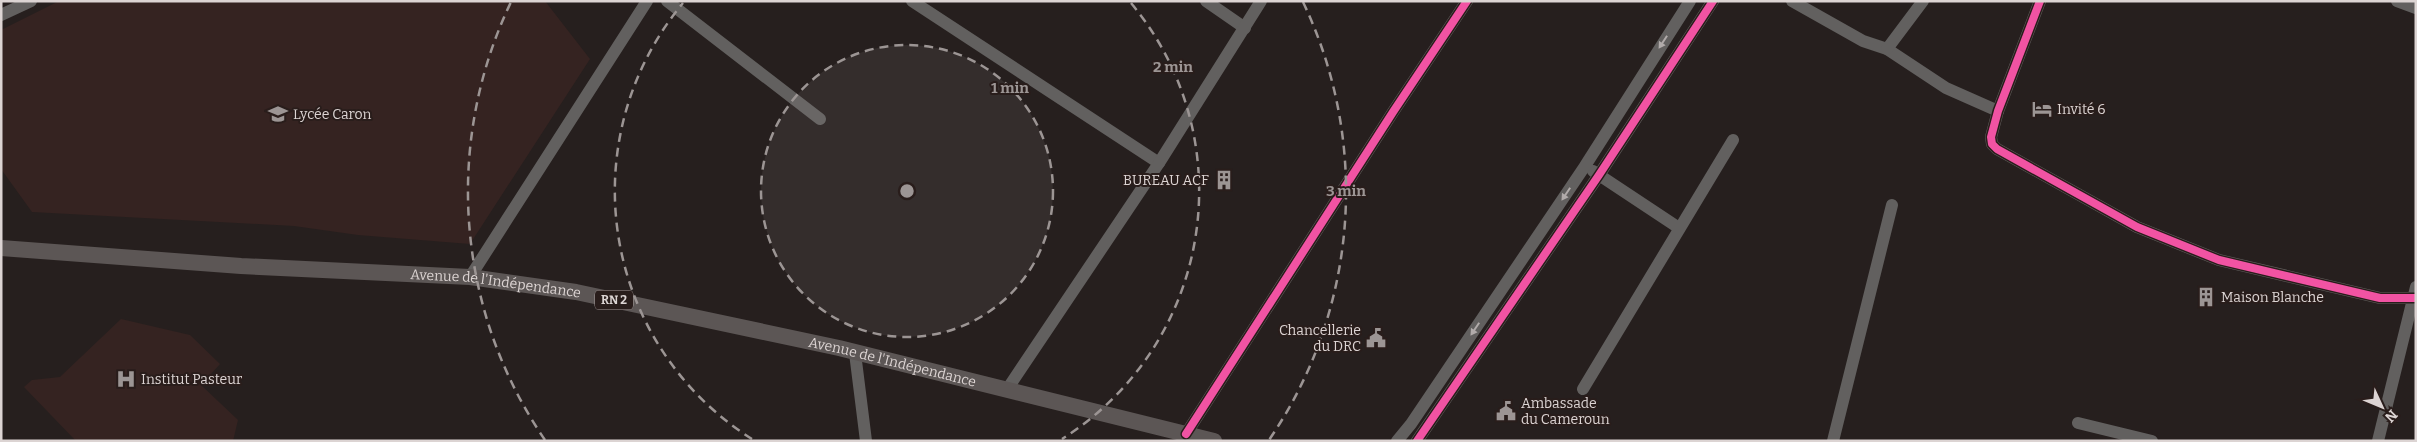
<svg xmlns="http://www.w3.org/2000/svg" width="2417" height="442" viewBox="0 0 2417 442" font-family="Bitter,serif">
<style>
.built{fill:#352321}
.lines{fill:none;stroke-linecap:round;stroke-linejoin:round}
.minor{stroke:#62605f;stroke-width:12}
.major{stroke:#5c5655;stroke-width:16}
.cycleway-casing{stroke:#291d1b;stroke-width:11}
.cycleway{stroke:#f153a3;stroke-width:8}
.oneway{fill:#b1abaa}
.ring{fill:none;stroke:#9c9594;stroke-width:2.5;stroke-dasharray:9 6}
.labels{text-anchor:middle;stroke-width:4;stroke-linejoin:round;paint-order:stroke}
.shield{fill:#291d1b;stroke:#a69d9c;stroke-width:1}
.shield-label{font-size:12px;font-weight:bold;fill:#dcd4d3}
.poi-label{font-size:14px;fill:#dcd4d3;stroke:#291d1b;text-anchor:start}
.street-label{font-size:14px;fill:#dcd4d3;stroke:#291d1b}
.centre{fill:#9c9594;stroke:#291d1b;stroke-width:2.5}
.ring-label{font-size:15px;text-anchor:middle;font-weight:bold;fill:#9c9594;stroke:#291d1b;stroke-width:4;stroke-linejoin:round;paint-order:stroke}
</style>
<rect width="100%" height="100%" fill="#261f1e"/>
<!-- built -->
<g class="built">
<polygon points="59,1 545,1 590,59 470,244 358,235 294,226 32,212 1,169 1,30"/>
<polygon points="121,319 190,335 220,364 201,385 238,420 233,441 76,441 24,387 32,380 60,377"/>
</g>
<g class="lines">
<!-- minor -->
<g class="minor">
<polyline points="667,1 820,119"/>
<polyline points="912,1 1159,163"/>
<polyline points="1206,1 1245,28"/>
<polyline points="1792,1 1863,41 1887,49 1946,88 1998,111"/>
<polyline points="2040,1 1998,111 1991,137 1992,144 1997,149 2137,227 2219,260 2380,298 2416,298"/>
<polyline points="2397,1 2416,8"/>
<polyline points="1,15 31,1"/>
<polyline points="1887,49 1923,1"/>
<polyline points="1593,171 1679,228"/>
<polyline points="470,277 647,1"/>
<polyline points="855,353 866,441"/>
<polyline points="1583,389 1733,140"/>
<polyline points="1006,391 1159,163 1261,1"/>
<polyline points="2078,423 2152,441"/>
<polyline points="1186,434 1393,112 1467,1"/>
<polyline points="1397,441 1411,424 1585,166 1690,1"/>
<polyline points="1417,441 1599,175 1713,1"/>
<polyline points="1833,441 1892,205"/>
<polyline points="2378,441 2416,287"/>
</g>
<!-- major -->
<path class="major" id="s1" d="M1 248 241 266 470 277 576 292 839 348 1214 441"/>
<defs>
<g id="cycleway">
<polyline points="2040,1 1998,111 1991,137 1992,144 1997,149 2137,227 2219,260 2380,298 2416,298"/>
<polyline points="1186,434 1393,112 1467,1"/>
<polyline points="1417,441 1599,175 1713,1"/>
</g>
</defs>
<!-- cycleway casing -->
<use href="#cycleway" class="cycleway-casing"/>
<!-- cycleway -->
<use href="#cycleway" class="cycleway"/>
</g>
<!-- one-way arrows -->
<defs><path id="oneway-solid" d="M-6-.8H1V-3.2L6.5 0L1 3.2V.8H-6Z" transform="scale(1.25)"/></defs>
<g class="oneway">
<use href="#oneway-solid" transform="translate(1663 42) rotate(123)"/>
<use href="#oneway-solid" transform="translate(1566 194) rotate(124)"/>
<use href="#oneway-solid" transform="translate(1475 329) rotate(124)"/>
</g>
<!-- distance rings -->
<circle cx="907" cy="191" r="146" fill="#9c9594" fill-opacity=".12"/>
<g class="ring">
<circle cx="907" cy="191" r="146"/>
<path d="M752 439A293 293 0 0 1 683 3M1131 3A293 293 0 0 1 1062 439"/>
<path d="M545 440A439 439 0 0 1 511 2M1303 2A439 439 0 0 1 1269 440"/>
</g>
<!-- icons -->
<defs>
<symbol id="hotel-bare" viewBox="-9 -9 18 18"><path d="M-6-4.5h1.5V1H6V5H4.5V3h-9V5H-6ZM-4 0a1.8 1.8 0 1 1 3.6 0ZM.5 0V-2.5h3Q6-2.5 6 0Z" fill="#9c9594" stroke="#291d1b" stroke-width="2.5" paint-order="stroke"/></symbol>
<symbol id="school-bare" viewBox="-9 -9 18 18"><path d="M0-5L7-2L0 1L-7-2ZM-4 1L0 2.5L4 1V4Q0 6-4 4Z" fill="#9c9594" stroke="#291d1b" stroke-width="2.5" paint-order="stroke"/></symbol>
<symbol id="building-bare" viewBox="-9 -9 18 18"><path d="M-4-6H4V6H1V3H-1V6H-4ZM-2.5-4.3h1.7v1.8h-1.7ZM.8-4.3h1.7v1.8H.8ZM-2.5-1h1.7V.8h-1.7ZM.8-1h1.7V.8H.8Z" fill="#9c9594" stroke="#291d1b" stroke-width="2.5" paint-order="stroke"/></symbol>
<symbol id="civic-bare" viewBox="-9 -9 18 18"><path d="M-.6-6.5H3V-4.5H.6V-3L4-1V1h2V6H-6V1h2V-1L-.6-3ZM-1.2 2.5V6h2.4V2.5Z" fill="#9c9594" stroke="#291d1b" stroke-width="2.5" paint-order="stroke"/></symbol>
<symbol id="hospital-bare" viewBox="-9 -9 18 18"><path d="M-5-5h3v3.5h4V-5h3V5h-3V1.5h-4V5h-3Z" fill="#9c9594" stroke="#291d1b" stroke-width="2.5" paint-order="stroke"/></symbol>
</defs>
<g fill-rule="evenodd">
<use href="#hotel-bare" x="2028" y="95" width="28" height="28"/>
<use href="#school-bare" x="264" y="100" width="28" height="28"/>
<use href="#building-bare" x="1210" y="166" width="28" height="28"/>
<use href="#building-bare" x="2192" y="283" width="28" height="28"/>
<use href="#civic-bare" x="1362" y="324" width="28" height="28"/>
<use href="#hospital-bare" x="112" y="365" width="28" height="28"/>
<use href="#civic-bare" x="1492" y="397" width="28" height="28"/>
</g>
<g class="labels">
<!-- shield labels -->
<rect class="shield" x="595" y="290.5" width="38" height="19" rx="4"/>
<g class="shield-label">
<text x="614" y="304">RN 2</text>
</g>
<!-- poi labels -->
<g class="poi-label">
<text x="2057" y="114">Invité 6</text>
<text x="293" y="119">Lycée Caron</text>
<text x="1209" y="185" text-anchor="end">BUREAU ACF</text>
<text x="2221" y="302">Maison Blanche</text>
<text x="1361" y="335" text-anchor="end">Chancellerie<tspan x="1361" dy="16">du DRC</tspan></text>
<text x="141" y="384">Institut Pasteur</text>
<text x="1521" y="408">Ambassade<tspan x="1521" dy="16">du Cameroun</tspan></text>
</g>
<!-- street labels -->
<g class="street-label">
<text dy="5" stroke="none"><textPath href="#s1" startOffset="496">Avenue de l'Indépendance</textPath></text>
<text dy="5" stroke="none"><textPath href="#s1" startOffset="901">Avenue de l'Indépendance</textPath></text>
</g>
</g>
<circle cx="907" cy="191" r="8" class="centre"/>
<g class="ring-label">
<text x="1173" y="72">2 min</text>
<text x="1010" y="93">1 min</text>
<text x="1346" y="196">3 min</text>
</g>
<!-- border -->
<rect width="2417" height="442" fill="none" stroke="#dcd4d3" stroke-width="5"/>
<!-- north arrow -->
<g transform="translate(2382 407) rotate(134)" stroke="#291d1b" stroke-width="4" paint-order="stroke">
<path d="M0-4L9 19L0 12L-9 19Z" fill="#dcd4d3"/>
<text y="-8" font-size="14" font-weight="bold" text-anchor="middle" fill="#dcd4d3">N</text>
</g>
</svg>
